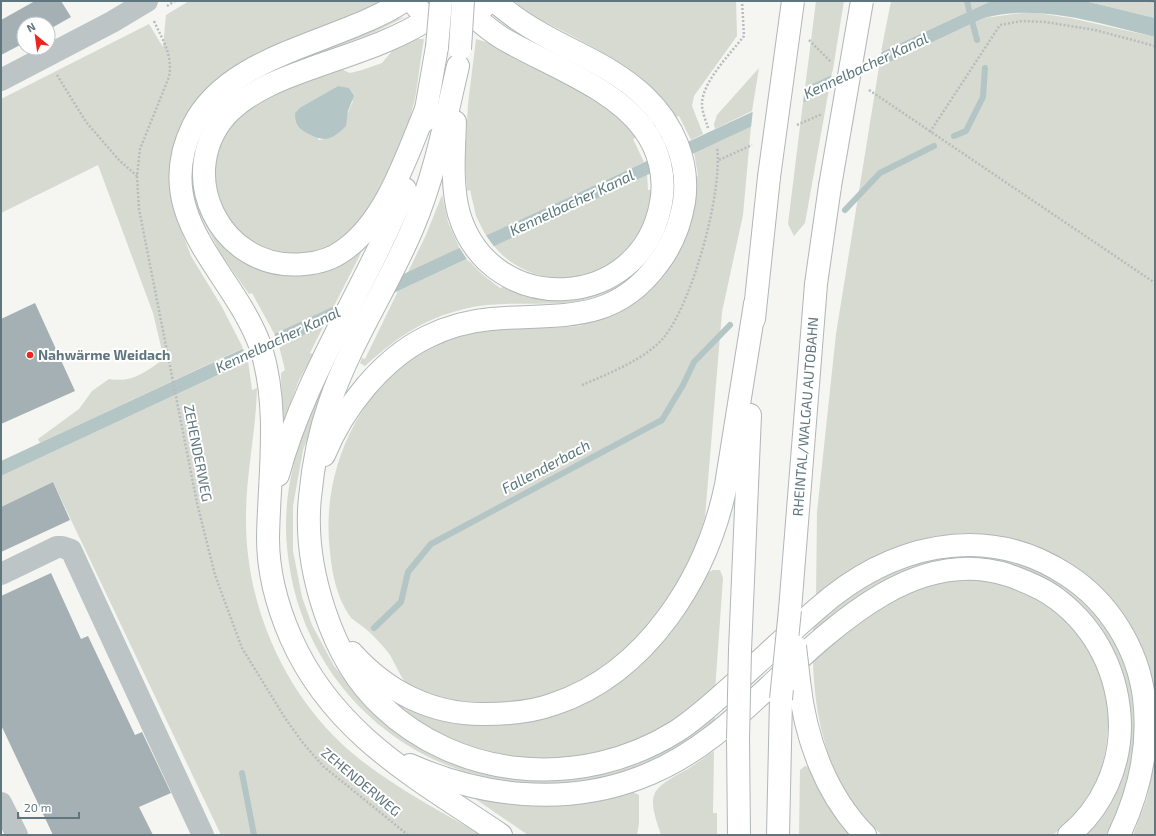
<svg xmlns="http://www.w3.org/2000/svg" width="1156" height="836" viewBox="0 0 1156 836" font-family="'Exo 2',sans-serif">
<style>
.green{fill:#d6dad0;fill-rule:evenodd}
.water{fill:#b4c5c6}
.pier{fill:#f5f5f1}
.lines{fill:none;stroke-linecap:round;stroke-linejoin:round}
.stream{stroke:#b4c5c6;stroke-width:6}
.building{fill:#a5b0b4}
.major-casing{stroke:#b1b7ba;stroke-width:24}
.highway-casing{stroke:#b1b6b8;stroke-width:24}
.path{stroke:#b7bcbd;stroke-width:2.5;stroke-dasharray:2 2;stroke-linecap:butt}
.minor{stroke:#bdc4c6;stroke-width:22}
.major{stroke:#fff;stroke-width:22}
.highway{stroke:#fff;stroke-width:22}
.highway-bridge-casing{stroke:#b1b6b8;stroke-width:24;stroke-linecap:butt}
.highway-bridge{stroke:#fff;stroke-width:22}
.poi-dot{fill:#ea271d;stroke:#fff;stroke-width:1.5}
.labels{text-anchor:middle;stroke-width:4;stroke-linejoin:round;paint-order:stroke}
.poi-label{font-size:14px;font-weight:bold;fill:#5f767e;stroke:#fff;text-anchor:start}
.street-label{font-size:14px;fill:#5f767e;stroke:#fff}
.water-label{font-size:15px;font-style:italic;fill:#5a777a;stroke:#fff}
</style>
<rect width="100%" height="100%" fill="#f5f5f1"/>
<!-- green -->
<g class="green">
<path d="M189 1H382L228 72 204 92 189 111 178 132 171 163 170 177 176 216 191 256 222 307 243 348 40 443 38 439 79 409 92 391 109 379C133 383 145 372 164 359L153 313 98 165 1 213V99L149 24 163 47 166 15Z"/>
<path d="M515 1H736L737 36 694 96 692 106 703 134 691 140 679 116 676 117C646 72 607 55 561 30 545 22 527 15 515 1Z"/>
<polygon points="816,1 844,1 832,75 805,88"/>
<polygon points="891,1 991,1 881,52"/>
<polygon points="1085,1 1155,1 1155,18"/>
<polygon points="1030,12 1070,18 1155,37 1155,708 1068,563 1024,543 981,534 965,533 934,536 902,546 816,599 817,512 836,334 879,67 984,18"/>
<path d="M405 17 375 32 282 68 195 165C191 211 218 257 263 271 275 275 291 278 302 274 323 268 344 256 364 247L333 308 275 335 252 293 249 294 221 254 195 205 191 185V161L204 125 228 96 277 67 371 31 395 19Z"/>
<path d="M417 39H424L423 45C420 63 418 81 415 99 405 140 376 213 341 239 326 249 302 257 284 255 245 249 209 208 214 169 214 164 216 159 218 154 220 145 223 136 228 129 255 95 299 84 338 68L350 73 362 70 382 63 398 44ZM338 86 353 101C343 122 345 136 319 140L301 107Z"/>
<polygon points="476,39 493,44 572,85 617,113 638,136 633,139 644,162 486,236 476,216 470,190 467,191 465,159 468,104"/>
<polygon points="759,68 752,111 715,129 714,124 717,115"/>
<polygon points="829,89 805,223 794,236 788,224 803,102"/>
<path d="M751 126 743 215 722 312 705 517C685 591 628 669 553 693 531 700 510 702 487 703 464 703 429 700 410 686 401 681 394 659 387 651 381 644 374 636 367 630 362 625 353 621 349 615 337 597 332 574 330 552 321 479 352 400 414 357 430 346 452 337 470 332 504 324 544 330 579 326L595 321 625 306 694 177 698 176 694 152Z"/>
<path d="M647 174 648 190H653C649 209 645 228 634 244 601 290 528 289 494 246Z"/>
<path d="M673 176C679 192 671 214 666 229 648 274 612 299 564 303 530 305 497 301 464 309 423 319 396 338 365 366L360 363 362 358 365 359 398 291 467 259 483 275 500 288 503 287C512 291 521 296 531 298 585 310 639 282 662 233 670 215 671 195 673 176Z"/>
<polygon points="442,195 448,222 460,249 407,274 426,235"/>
<polygon points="324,325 310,353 313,354 299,380 282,426 281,373 285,370 279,346"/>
<path d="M337 352H339L303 450 293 506V551L302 597 312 625 334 666 356 693 526 778 715 716 714 724C703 733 691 739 678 747 654 761 628 773 600 779 577 785 553 785 530 784 404 776 303 682 288 556 278 480 307 419 337 352Z"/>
<path d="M248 361 252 390 257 388C256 431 246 474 246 517 245 601 281 687 342 744 383 782 434 807 481 835H221L53 482 1 507V476Z"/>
<polygon points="981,554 1026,564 1071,589 1094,612 1114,639 1125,663 1132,689 1135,745 1128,788 1106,835 1085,835 1106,810 1119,783 1124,680 1012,565 994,561 965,559 950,560 925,565 813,632 813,625 859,591 888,575 923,560"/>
<path d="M713 570H720L723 578 715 691C698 703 681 718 663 727 584 770 498 770 420 724 410 718 401 709 392 701L443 720 470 725H499L564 711 707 573Z"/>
<path d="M963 579C993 581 1024 587 1049 605 1079 627 1102 661 1108 698 1110 711 1108 725 1107 738 1105 759 1100 780 1088 798 1079 813 1067 824 1053 835H882C831 792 814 723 813 659 846 632 882 601 923 587 936 583 950 581 963 579Z"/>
<path d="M714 751 713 813H717V835H661C647 794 649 790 686 770 695 765 704 757 714 751Z"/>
<polygon points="1155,754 1155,835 1133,835 1147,798"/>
<polygon points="805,766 809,767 821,793 852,835 799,835 800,770"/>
<path d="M633 792 639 795V823L637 835H528L474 798 477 797C529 812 581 804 633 792Z"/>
</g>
<!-- water -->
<g class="water">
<path d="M991 1H1085L1155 18V37C1100 24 1041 3 984 18L1 476V461Z"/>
<path d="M338 86 349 88 354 96 348 111 346 126C332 140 325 143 307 133 298 128 295 124 295 113L301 107Z"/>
</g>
<!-- pier -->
<g class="pier">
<polygon points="882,50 878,69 829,91 832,72"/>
<polygon points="805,85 803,104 751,128 753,109"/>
<polygon points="485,234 495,248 468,261 459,247"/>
<polygon points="274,333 280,348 248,363 242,346"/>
</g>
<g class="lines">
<!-- stream -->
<g class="stream">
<polyline points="967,1 969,10"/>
<polyline points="972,21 977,40"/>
<polyline points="954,136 966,131 983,97 985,68"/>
<polyline points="845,210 880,173 934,146"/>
<polyline points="374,628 401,602 408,572 431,544 662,420 683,385 694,362 730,325"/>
<polyline points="242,773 254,835"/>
</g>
</g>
<!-- building -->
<g class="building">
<polygon points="35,1 61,1 71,17 48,30 48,24 24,24 24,43 1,55 1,20"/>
<polygon points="35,303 75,391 1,424 1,319"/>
<polygon points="53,482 70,520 1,552 1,507"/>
<polygon points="51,573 81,639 88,636 135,735 142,732 171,793 139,807 153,835 53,835 1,725 1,596"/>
</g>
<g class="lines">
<defs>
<path id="major" d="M413 1C429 31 471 28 488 1"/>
<g id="highway">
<path d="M404 1C340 43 229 53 193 126 148 217 235 272 261 348 280 409 269 476 268 538 268 572 277 606 291 638 334 735 417 778 501 835"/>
<path d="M458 66C445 121 435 175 413 227 388 287 351 341 330 402 319 433 313 465 310 497 303 566 331 660 383 707 419 741 468 763 517 768 573 774 629 761 677 731 697 718 714 702 732 686 760 661 788 634 817 609 888 546 983 520 1067 575 1109 602 1138 649 1144 698 1150 747 1140 791 1119 835"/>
<path d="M427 107C407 154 387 220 344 250 332 259 318 263 304 264 220 273 170 170 231 110 253 90 281 79 309 69 350 54 393 42 430 18"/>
<polyline points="424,121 437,47"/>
<path d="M455 122C454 152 451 185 459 214 491 320 642 312 661 203 666 177 659 149 643 128 613 87 546 64 502 38 492 32 483 24 473 16"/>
<polyline points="754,319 769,177"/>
<path d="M324 455C343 408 382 359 427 337 447 327 468 321 491 319 556 313 612 326 657 265 672 246 680 226 684 202 690 162 673 124 645 97 609 62 559 48 519 20 510 14 502 7 494 1"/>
<path d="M278 475C305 374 367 286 405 189"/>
<path id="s1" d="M790 610 816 284 830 186"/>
<polyline points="740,650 750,415"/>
<path d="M352 653C387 692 433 715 485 714 509 714 532 712 554 704 647 673 707 577 726 485L755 304"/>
<path d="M799 681C805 737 825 794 865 835"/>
<polyline points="738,739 739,835"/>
<path d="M410 765C482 797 565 806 639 778 666 768 691 753 713 736 794 674 891 538 1008 575 1025 581 1043 588 1057 599 1097 629 1119 675 1120 725 1120 767 1102 808 1069 835"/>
<polyline points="778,835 781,699"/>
</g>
</defs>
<!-- major casing -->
<use href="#major" class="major-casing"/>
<!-- highway casing -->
<use href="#highway" class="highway-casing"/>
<!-- path -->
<g class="path">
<polyline points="1149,1 1155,2"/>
<polyline points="167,6 175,1"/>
<path d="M154 21C163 41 173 55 169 77L140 149 137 176 139 209 197 503 215 575 242 648 285 718 303 743 323 766 408 835"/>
<polyline points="809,40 831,62"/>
<polyline points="57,75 86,122 119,160 137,176"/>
<polyline points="869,90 1155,283"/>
<polyline points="797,125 822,114"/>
<path d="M708 128C706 121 702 112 702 104 702 82 731 53 744 36L742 1"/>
<polyline points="930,132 1000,25 1022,21 1045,22 1095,30 1155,46"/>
<polyline points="719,160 752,145"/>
<path d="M582 385C608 374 648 358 665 336 693 300 723 192 717 147"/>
</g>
<!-- minor -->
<g class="minor">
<polyline points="1,80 112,22 147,1"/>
<polyline points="1,574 57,547 62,547 71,550 203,835"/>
<polyline points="1,803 17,835"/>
</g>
<!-- major -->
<use href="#major" class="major"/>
<!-- highway -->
<use href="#highway" class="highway"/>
<defs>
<g id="highway-bridge">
<polyline points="437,47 441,1"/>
<polyline points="460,49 463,1"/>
<polyline points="769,177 793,1"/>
<polyline points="830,186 862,1"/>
<polyline points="795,646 799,681"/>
<polyline points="781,699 790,610"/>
<polyline points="738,739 740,650"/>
</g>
</defs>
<!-- highway-bridge casing -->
<use href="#highway-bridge" class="highway-bridge-casing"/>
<!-- highway-bridge -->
<use href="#highway-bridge" class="highway-bridge"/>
</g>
<!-- markers -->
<circle class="poi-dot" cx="30" cy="355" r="4"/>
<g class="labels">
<!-- poi labels -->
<g class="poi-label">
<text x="38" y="360">Nahwärme Weidach</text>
</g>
<!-- street labels -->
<g class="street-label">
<text dy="5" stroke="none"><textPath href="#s1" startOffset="194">RHEINTAL/WALGAU AUTOBAHN</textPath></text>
<text transform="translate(198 453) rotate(79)" y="5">ZEHENDERWEG</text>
<text transform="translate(361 782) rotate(40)" y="5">ZEHENDERWEG</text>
</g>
<!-- water labels -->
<g class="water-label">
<text transform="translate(866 66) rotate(-25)" y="5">Kennelbacher Kanal</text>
<text transform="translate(572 203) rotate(-25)" y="5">Kennelbacher Kanal</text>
<text transform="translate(278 340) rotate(-25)" y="5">Kennelbacher Kanal</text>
<text transform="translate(546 467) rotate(-28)" y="5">Fallenderbach</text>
</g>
</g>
<!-- border -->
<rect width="1156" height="836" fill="none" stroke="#5f767e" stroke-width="4"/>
<!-- north arrow -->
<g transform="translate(36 36) rotate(331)"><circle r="19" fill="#ffffff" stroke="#bfc8cb"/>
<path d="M0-3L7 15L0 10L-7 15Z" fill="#ea271d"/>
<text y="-6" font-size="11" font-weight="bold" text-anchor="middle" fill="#5f767e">N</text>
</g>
<!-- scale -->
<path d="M18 812v6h61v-6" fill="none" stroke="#5f767e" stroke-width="2"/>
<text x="24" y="812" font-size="12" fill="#5f767e" stroke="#ffffff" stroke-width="3" paint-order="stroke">20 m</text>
</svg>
